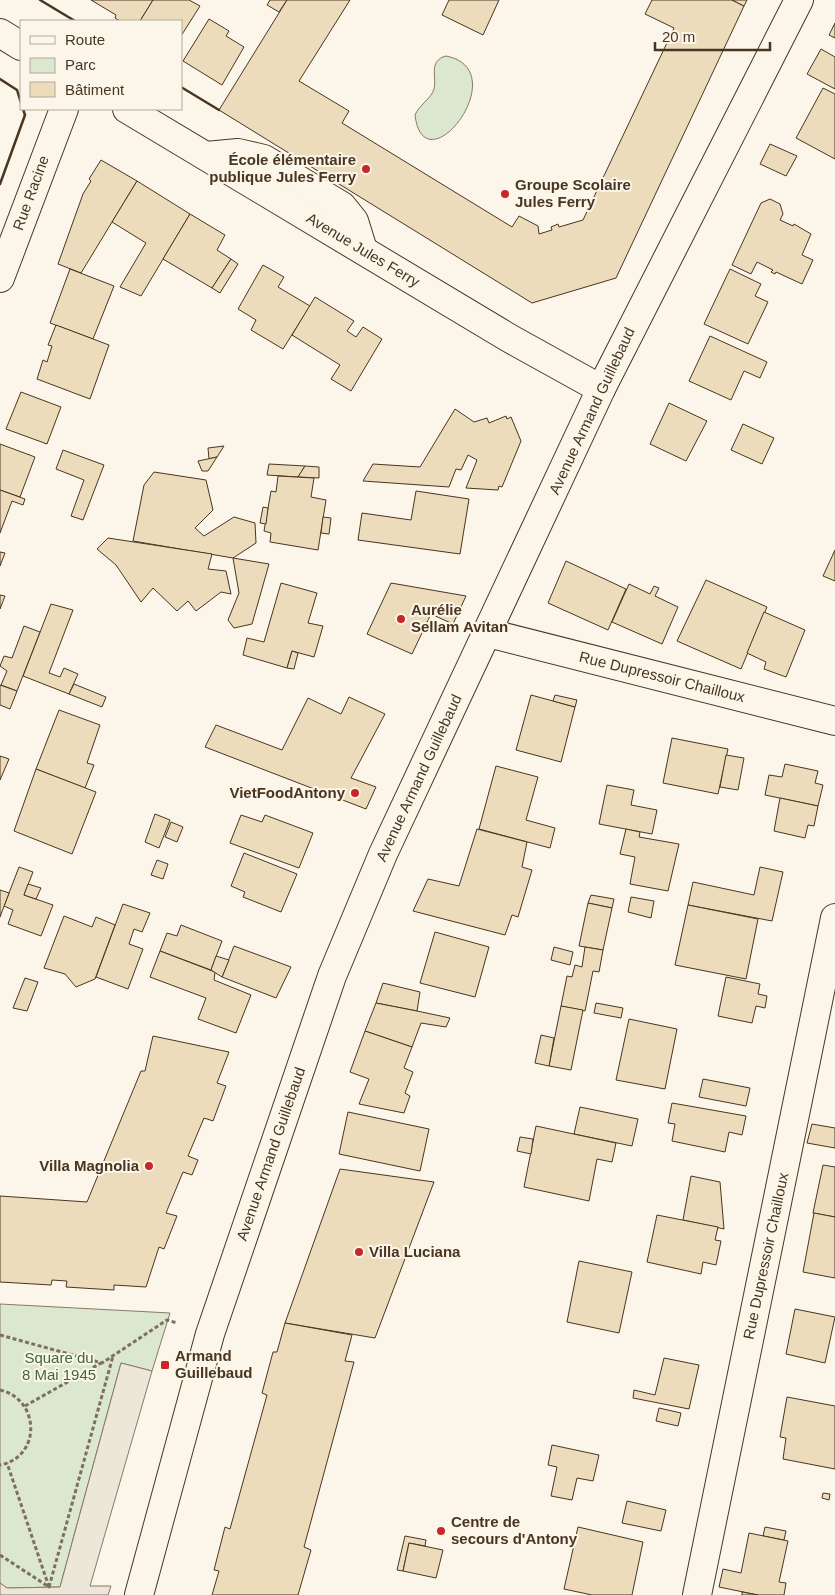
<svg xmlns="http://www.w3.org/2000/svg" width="835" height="1595" viewBox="0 0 835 1595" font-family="Arial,sans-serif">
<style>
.green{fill:#dce7d0;stroke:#887966}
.parking{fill:#ede7d9;stroke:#887966}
.building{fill:#ecdcbc;stroke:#4a3520}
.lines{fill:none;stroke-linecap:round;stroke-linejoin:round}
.minor-casing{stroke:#4a3520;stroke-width:30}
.path{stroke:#7f6f5c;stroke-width:3;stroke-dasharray:4 2.5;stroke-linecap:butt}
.minor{stroke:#fbf6e9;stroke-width:28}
.wall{stroke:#4a3520;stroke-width:2.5}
.poi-dot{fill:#c62828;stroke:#fbf6e9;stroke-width:2}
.labels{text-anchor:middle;stroke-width:4;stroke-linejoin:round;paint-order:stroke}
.poi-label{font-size:15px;font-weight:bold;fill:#4a3520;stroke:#fbf6e9;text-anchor:start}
.street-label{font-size:15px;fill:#4a3520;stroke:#fbf6e9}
.park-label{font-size:15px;fill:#436837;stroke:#fbf6e9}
</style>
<rect width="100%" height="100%" fill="#fbf6e9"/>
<!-- green -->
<g class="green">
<path d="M446 56C517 70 424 190 415 115 419 105 431 99 434 89 437 76 428 61 446 56Z"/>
<polygon points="0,1304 170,1313 152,1371 121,1363 60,1587 7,1588 0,1583"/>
</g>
<!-- parking -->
<polygon class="parking" points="121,1363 152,1371 90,1586 111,1586 108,1595 0,1595 0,1583 7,1588 60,1587"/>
<!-- building -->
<g class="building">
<polygon points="91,0 153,0 140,21 120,21 115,18 116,15"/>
<polygon points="153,0 189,0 200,6 181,36 181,21 140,21"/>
<polygon points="270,0 287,0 279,12 267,5"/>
<polygon points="287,0 350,0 299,81 349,111 342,123 512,227 519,216 538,226 539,234 552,230 551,227 558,224 559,227 583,220 674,28 645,14 652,0 732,0 744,6 616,278 532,303 219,110"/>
<polygon points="449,0 499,0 483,35 442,15"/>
<polygon points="732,0 747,0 744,6"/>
<polygon points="209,19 229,31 226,36 244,47 222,85 183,61"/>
<polygon points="835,23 835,38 829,35"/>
<polygon points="821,49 835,57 835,89 807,74"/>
<polygon points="823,88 835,94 835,159 796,138"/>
<polygon points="770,144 797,156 786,176 760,164"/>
<polygon points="101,160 137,181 81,273 58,264 83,194 91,181 89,179"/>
<polygon points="137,181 190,214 141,296 120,287 146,243 112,222"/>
<polygon points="770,199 780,204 783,214 780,220 793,226 794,224 811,234 802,255 813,260 802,284 776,272 775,274 771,272 773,270 757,262 751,274 732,265 761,203"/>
<polygon points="190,214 225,235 217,250 231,259 212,288 163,259"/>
<polygon points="231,259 238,264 220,293 212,288"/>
<polygon points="263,265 284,277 278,287 310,306 283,349 251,330 256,320 238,309"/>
<polygon points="70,269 114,286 93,339 50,323"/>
<polygon points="730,269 761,284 755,296 768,302 748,344 704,324"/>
<polygon points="315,297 354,321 347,331 356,337 363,327 382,339 351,391 331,379 340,365 292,335"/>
<polygon points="56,325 109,345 90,399 37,379 43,360 47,362 52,346 48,345"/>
<polygon points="710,336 767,362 760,378 744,371 731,400 689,381"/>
<polygon points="21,392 61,407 47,444 6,429"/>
<polygon points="669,403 707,421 686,461 650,444"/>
<polygon points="455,409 474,422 487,418 489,423 506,416 507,419 511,417 521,441 502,487 499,486 498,490 466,488 477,460 468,455 461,470 456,469 449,487 363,481 373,464 420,467"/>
<polygon points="743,424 774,438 762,464 731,450"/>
<polygon points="0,444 35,457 20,497 0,490"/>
<polygon points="224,446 217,457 209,459 208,448"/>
<polygon points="63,450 104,465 83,520 71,516 84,480 56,469"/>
<polygon points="217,457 208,471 202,471 198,461"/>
<polygon points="269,464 305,466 298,477 267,475"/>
<polygon points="305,466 319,467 319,478 298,477"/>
<polygon points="154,472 206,480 213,510 195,528 204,536 234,517 255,523 256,543 233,558 133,541 144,485"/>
<polygon points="278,476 314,478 311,497 326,500 318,550 270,542 271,533 264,531 271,491 276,492"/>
<polygon points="0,490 25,499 23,505 12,501 0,533"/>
<polygon points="416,491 469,499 460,554 358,540 362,513 411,520"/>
<polygon points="263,507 268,508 266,524 260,523"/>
<polygon points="323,517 331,518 329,534 321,533"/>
<polygon points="108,538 212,554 208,569 226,571 231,594 221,592 196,611 188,601 177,611 153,588 141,602 116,565 97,549"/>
<polygon points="835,550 835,581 823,576"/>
<polygon points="0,552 5,553 0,566"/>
<polygon points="233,558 269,564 252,624 234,628 228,620 239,593"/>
<polygon points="566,561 626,589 608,630 548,603"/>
<polygon points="706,580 767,607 741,669 677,641"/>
<polygon points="281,583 317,593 308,623 323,626 314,657 292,651 287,668 243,655 247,638 264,642"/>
<polygon points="391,583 466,596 453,624 431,614 412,654 367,634"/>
<polygon points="629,584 650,594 654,586 659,588 655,596 678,607 662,644 612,622"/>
<polygon points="0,595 5,596 0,609"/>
<polygon points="51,604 73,610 49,673 60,677 64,668 78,674 69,694 23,676"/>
<polygon points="764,612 805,630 786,677 764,669 766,662 747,653"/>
<polygon points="24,626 40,632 17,691 1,685 7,671 0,666 4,656 12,658"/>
<polygon points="292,651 298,653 294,669 287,668"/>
<polygon points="74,684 106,697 102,707 69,694"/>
<polygon points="0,685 17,691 10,709 0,705"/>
<polygon points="531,695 575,707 561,762 516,750"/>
<polygon points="555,695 577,700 575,707 553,701"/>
<polygon points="349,697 385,714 351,778 376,787 366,809 205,747 216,725 282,750 308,698 341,714"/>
<polygon points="59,710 100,725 87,763 94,765 85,788 36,769"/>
<polygon points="672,738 728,749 718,794 663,783"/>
<polygon points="726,755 744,758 738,790 720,787"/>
<polygon points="0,756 9,759 0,780"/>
<polygon points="785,764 818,771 815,783 823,785 818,806 765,795 769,775 782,777"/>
<polygon points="496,766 538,777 526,820 555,828 550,848 479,829"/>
<polygon points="36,769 96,792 72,854 14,831"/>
<polygon points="607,785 634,790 631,805 657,810 652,834 599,824"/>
<polygon points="780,798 818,806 814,826 808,825 805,838 774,831"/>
<polygon points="155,814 170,820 159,848 145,842"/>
<polygon points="241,815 262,822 265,815 313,833 299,868 230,843"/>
<polygon points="171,822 183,827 177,842 165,837"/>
<polygon points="477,829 527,842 522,867 532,870 518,917 512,915 505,935 413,911 428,879 459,886"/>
<polygon points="626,829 640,832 639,837 679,844 668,891 630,884 635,857 620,854"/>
<polygon points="244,853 297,874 281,912 243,897 245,892 231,886"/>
<polygon points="157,860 168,864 163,879 151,875"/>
<polygon points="19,867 33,872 24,895 53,905 41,936 8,924 13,910 4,906"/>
<polygon points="760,867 783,872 772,921 688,905 693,882 754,895"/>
<polygon points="28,884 41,888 36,899 24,895"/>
<polygon points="0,890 9,893 0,917"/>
<polygon points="591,895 614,899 612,908 588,903"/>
<polygon points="631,897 654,901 651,918 628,912"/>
<polygon points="588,903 612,908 603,950 579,946"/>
<polygon points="123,904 150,913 142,932 134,929 129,944 143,949 128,989 96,977"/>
<polygon points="688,905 758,919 746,979 675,965"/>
<polygon points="64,916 92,927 96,917 115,925 95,979 76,987 65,974 44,968"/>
<polygon points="181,925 222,941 211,970 160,951 167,933 177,936"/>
<polygon points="435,932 489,947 475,997 420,983"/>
<polygon points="234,946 291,967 276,998 222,977"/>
<polygon points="554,947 573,952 570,965 551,960"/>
<polygon points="585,947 603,950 599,972 593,971 585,1011 561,1006 567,976 572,977 575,965 582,967"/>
<polygon points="160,951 215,972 214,980 251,995 236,1033 198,1019 206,998 150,977"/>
<polygon points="216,956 229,960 222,977 211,970"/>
<polygon points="726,977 760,984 758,994 767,996 765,1008 756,1006 752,1023 718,1016"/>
<polygon points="25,978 38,982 27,1011 13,1008"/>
<polygon points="383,983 420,992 417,1011 376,1003"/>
<polygon points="376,1003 417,1011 450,1018 446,1027 421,1023 412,1047 365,1031"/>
<polygon points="596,1003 623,1008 621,1018 594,1013"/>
<polygon points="561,1006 583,1010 571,1070 549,1066"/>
<polygon points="629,1019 677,1029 665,1089 616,1080"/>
<polygon points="365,1031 412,1047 404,1068 413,1072 405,1093 410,1096 404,1113 359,1104 369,1079 350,1072"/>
<polygon points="541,1035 554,1038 549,1066 535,1063"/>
<polygon points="153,1036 229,1052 217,1083 226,1086 213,1121 204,1118 188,1156 198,1160 192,1175 183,1172 166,1213 177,1216 164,1249 159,1247 146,1287 114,1285 114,1290 66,1287 67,1281 52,1280 51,1285 0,1282 0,1196 87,1202 141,1071 145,1071"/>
<polygon points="703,1079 750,1088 746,1106 699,1097"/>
<polygon points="672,1103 746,1116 742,1135 729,1132 725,1152 672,1141 675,1124 668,1123"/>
<polygon points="580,1107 638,1119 632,1146 574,1134"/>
<polygon points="348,1112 429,1129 420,1171 339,1154"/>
<polygon points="812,1124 835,1128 835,1148 807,1143"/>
<polygon points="536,1126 616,1143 612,1162 597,1159 589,1201 524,1187"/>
<polygon points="520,1137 533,1139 531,1154 517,1151"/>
<polygon points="823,1165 835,1167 835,1217 813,1213"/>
<polygon points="340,1169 434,1182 375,1338 285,1323"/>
<polygon points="691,1176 720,1182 724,1229 683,1220"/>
<polygon points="814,1213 835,1217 835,1278 803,1272"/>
<polygon points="657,1215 718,1227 715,1240 721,1241 716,1265 703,1262 701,1274 647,1262"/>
<polygon points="579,1261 632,1272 619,1333 567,1322"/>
<polygon points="795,1309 835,1317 825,1363 786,1354"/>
<polygon points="285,1323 352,1335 345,1361 354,1362 304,1547 311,1550 298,1595 212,1595 219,1571 214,1570 225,1527 230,1529 267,1395 262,1393 273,1352 277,1352"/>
<polygon points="664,1358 699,1365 689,1409 633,1398 634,1390 655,1395"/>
<polygon points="787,1397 835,1406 835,1469 783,1459 786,1438 780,1437"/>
<polygon points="659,1408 681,1413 678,1426 656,1421"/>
<polygon points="552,1445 599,1455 593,1481 577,1478 572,1500 551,1496 557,1467 548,1465"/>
<polygon points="823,1493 830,1494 829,1500 822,1498"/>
<polygon points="627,1501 666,1510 661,1531 622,1523"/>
<polygon points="578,1527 643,1542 632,1595 592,1595 564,1589"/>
<polygon points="765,1527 786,1531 784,1540 763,1536"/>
<polygon points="749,1533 788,1541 779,1582 786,1583 784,1595 758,1595 719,1587 723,1569 741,1573"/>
<polygon points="405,1536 426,1540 425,1546 409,1543 403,1571 397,1570"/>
<polygon points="409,1543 443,1550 436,1578 403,1571"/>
<polygon points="742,1592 758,1595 742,1595"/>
</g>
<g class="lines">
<defs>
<g id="minor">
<polyline points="0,33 21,46"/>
<polyline points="127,109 509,338 601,389"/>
<polyline points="206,156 238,153 264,159 342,206 354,221 363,250"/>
<polyline points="0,278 64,109"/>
<polyline points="488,633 835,721"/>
<polyline points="139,1595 210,1334 332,976 383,854 601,389 799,0"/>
<polyline points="697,1595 835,918"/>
</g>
</defs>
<!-- minor casing -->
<use href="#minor" class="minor-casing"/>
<!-- path -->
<g class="path">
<polyline points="0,1335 102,1363 167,1320 177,1323"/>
<path d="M0 1390C40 1399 42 1457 0 1465"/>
<polyline points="25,1406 101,1363"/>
<polyline points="0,1555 49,1587 7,1463"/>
<polyline points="49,1587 113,1356"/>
</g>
<!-- minor -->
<use href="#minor" class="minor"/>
<!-- wall -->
<g class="wall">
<polyline points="40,0 75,21"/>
<polyline points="0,79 17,90 21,103"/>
<polyline points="181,87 219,110"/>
<polyline points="0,184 25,115 23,109"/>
</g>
</g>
<!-- markers -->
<g class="poi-dot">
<circle cx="366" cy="169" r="5"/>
<circle cx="505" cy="194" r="5"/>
<circle cx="401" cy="619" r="5"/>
<circle cx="355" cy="793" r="5"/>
<circle cx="149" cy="1166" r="5"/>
<circle cx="359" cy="1252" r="5"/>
<rect x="160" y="1360" width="10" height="10" rx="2.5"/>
<circle cx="441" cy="1531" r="5"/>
</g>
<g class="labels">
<!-- poi labels -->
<g class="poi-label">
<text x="356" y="165" text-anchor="end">École élémentaire<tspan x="356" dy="17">publique Jules Ferry</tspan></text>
<text x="515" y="190">Groupe Scolaire<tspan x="515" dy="17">Jules Ferry</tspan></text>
<text x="411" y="615">Aurélie<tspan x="411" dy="17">Sellam Avitan</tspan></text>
<text x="345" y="798" text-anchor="end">VietFoodAntony</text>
<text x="139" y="1171" text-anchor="end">Villa Magnolia</text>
<text x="369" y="1257">Villa Luciana</text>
<text x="175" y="1361">Armand<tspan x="175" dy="17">Guillebaud</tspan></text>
<text x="451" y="1527">Centre de<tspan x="451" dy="17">secours d'Antony</tspan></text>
</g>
<!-- street labels -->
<g class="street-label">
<text transform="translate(31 193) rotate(-70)" y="5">Rue Racine</text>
<text transform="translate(363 250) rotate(31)" y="5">Avenue Jules Ferry</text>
<text transform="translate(592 411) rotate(-65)" y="5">Avenue Armand Guillebaud</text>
<text transform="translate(662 677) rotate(14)" y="5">Rue Dupressoir Chailloux</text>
<text transform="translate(419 778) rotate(-65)" y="5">Avenue Armand Guillebaud</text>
<text transform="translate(271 1154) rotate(-71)" y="5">Avenue Armand Guillebaud</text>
<text transform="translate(766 1256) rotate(-78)" y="5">Rue Dupressoir Chailloux</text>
</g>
<!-- park labels -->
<g class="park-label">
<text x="59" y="1363">Square du<tspan x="59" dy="17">8 Mai 1945</tspan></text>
</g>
</g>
<!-- legend -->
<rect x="20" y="20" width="162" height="90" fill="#fbf6e9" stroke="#b4a999"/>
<rect x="30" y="36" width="25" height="8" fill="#fbf6e9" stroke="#b4a999"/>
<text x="65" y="45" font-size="15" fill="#4a3520">Route</text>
<rect x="30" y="58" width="25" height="15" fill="#dce7d0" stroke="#b4a999"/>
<text x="65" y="70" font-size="15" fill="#4a3520">Parc</text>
<rect x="30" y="82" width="25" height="15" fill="#ecdcbc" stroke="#b4a999"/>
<text x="65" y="95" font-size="15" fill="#4a3520">Bâtiment</text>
<!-- scale -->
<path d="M655 42v8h115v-8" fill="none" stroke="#4a3520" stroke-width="2.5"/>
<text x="662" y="42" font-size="15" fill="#4a3520" stroke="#fbf6e9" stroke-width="4" paint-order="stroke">20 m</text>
</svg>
